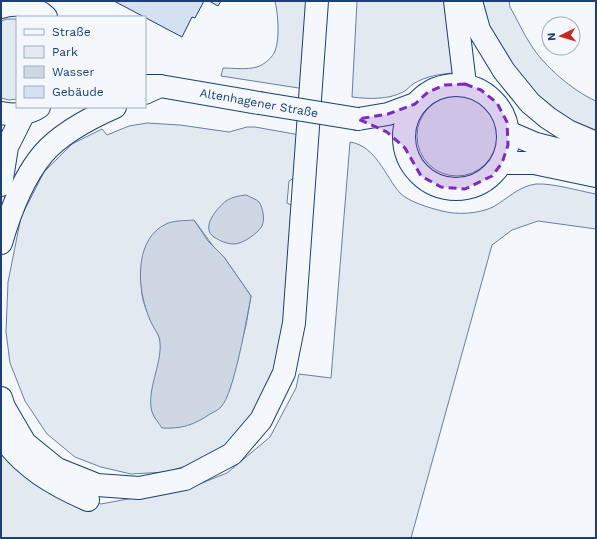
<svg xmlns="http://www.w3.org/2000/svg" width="597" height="539" viewBox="0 0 597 539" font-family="'Work Sans',sans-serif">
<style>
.green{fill:#e3e9f0;stroke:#687fa3;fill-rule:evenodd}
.water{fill:#cfd7e4;stroke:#687fa3}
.building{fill:#d5e0f0;stroke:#1d3f73}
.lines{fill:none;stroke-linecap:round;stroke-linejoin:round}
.secondary-casing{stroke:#1d3f73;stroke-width:24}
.primary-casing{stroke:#1d3f73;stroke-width:24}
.secondary{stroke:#f4f7fb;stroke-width:22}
.primary{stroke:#f4f7fb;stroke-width:22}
.secondary-bridge-casing{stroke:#1d3f73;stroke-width:24;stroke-linecap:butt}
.secondary-bridge{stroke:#f4f7fb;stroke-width:22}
.marked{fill:#7b2cbf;fill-opacity:0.2;stroke:#7b2cbf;stroke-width:3;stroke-dasharray:8 5;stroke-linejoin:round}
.labels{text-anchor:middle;stroke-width:3;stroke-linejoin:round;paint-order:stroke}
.street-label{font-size:12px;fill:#1d3f73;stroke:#f4f7fb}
</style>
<rect width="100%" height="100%" fill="#f4f7fb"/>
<!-- green -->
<g class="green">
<path d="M275 1H311L305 89 221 76 223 68C234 68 246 70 257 67 264 65 273 57 275 51 280 39 278 13 275 1Z"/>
<path d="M357 1H448L455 73C440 74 426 76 413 84 410 86 407 90 403 92 388 100 368 99 352 97Z"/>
<path d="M480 1H509L510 7C517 19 523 33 531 45 544 66 573 91 596 101V134L550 109 499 55Z"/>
<polygon points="7,19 17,19 17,99 9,100 1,98 1,21"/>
<circle cx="457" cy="136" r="40"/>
<path d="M147 123 180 125 229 132 247 127H255L300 135 299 175 289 181 287 203 297 208 291 300 277 371 250 423 224 448 203 461 166 472 131 474 101 467 75 457 47 434 25 401 10 363 6 332 8 282 21 217 44 172 72 144 102 129 107 135 129 126ZM194 220 213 246 224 257 251 296 246 325 229 391 155 418C145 395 160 372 161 349 161 333 151 322 146 309 141 297 141 284 141 272Z"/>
<path d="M350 142C376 146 385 176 400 193 409 202 430 208 442 211 457 215 478 214 493 207 507 199 519 186 536 184 553 183 579 191 596 194V229L538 221 512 230 492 245 411 538H1V441L54 490 101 504 192 487 227 473 270 437 296 388 299 374 331 378Z"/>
</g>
<!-- water -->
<g class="water">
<path d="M246 195C250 197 256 199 259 202 263 208 265 219 262 226 258 233 243 244 234 244 227 244 220 241 214 237 200 228 217 208 226 201 232 197 238 196 246 195Z"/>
<path d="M194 220 208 241 224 257 251 296C247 317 234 394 221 407 218 410 214 412 210 414 194 425 182 429 162 428 159 423 154 418 152 412 146 391 162 364 160 343 160 336 156 332 153 326 150 321 148 315 146 309 137 282 136 238 166 224 174 220 185 221 194 220Z"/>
</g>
<!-- building -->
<g class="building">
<polygon points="114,1 204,1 195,18 192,17 182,37"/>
<polygon points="209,1 221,1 218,6"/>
</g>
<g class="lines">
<defs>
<g id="secondary">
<path d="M1 7C16 2 35 6 46 17"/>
<circle cx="456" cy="137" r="52"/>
<polyline points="145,86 160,86 259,103"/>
<path d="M1 113C13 116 29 114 39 107"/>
<polyline points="358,119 388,114 415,104"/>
<polyline points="508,132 536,144 596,159"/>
<polyline points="502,163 534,163 596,176"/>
</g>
<g id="primary">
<polyline points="455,1 465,84"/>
<polyline points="471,1 479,30 504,71 530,103 548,118 568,131 596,143"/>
<polyline points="145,93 160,86"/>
<polyline points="1,185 7,147 24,113"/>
<path d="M1 243C10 212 22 179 43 154 61 133 90 118 115 107"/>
<polyline points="1,398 4,407 25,443 57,469 97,485 139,488 185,479 232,454 261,420 284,373 294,323 317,1"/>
<path d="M1 435C22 467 54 485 88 500"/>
</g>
</defs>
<!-- secondary casing -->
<use href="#secondary" class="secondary-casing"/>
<!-- primary casing -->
<use href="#primary" class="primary-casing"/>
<!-- secondary -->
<use href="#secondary" class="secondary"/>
<!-- primary -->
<use href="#primary" class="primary"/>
<defs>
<polyline id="secondary-bridge" points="259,103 358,119"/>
</defs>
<!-- secondary-bridge casing -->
<use href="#secondary-bridge" class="secondary-bridge-casing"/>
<!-- secondary-bridge -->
<use href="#secondary-bridge" class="secondary-bridge"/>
</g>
<!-- marked area -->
<path class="marked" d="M465 84 481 90 497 103 507 122 508 145 502 163 492 176 465 189 441 187 421 176 405 148 387 132 358 119 388 114 415 104 428 92 445 85Z"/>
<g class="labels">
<!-- street labels -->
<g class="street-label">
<text transform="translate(259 103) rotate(10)" y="4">Altenhagener Straße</text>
</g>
</g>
<!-- border -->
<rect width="597" height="539" fill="none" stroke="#1d3f73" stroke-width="4"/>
<!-- legend -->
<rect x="16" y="16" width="130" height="92" fill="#f4f7fb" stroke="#9eadc5"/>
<rect x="24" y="29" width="20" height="6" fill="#f4f7fb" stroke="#9eadc5"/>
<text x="52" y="36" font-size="12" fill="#1d3f73">Straße</text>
<rect x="24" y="46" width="20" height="12" fill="#e3e9f0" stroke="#9eadc5"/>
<text x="52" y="56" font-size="12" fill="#1d3f73">Park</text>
<rect x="24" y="66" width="20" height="12" fill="#cfd7e4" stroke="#9eadc5"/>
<text x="52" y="76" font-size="12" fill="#1d3f73">Wasser</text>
<rect x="24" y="86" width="20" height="12" fill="#d5e0f0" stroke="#9eadc5"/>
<text x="52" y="96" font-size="12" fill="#1d3f73">Gebäude</text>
<!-- north arrow -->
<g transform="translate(561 36) rotate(265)"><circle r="19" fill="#f4f7fb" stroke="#9eadc5"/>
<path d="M0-3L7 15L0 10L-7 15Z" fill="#c62828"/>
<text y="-6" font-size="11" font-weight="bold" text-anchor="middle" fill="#1d3f73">N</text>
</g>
</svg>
